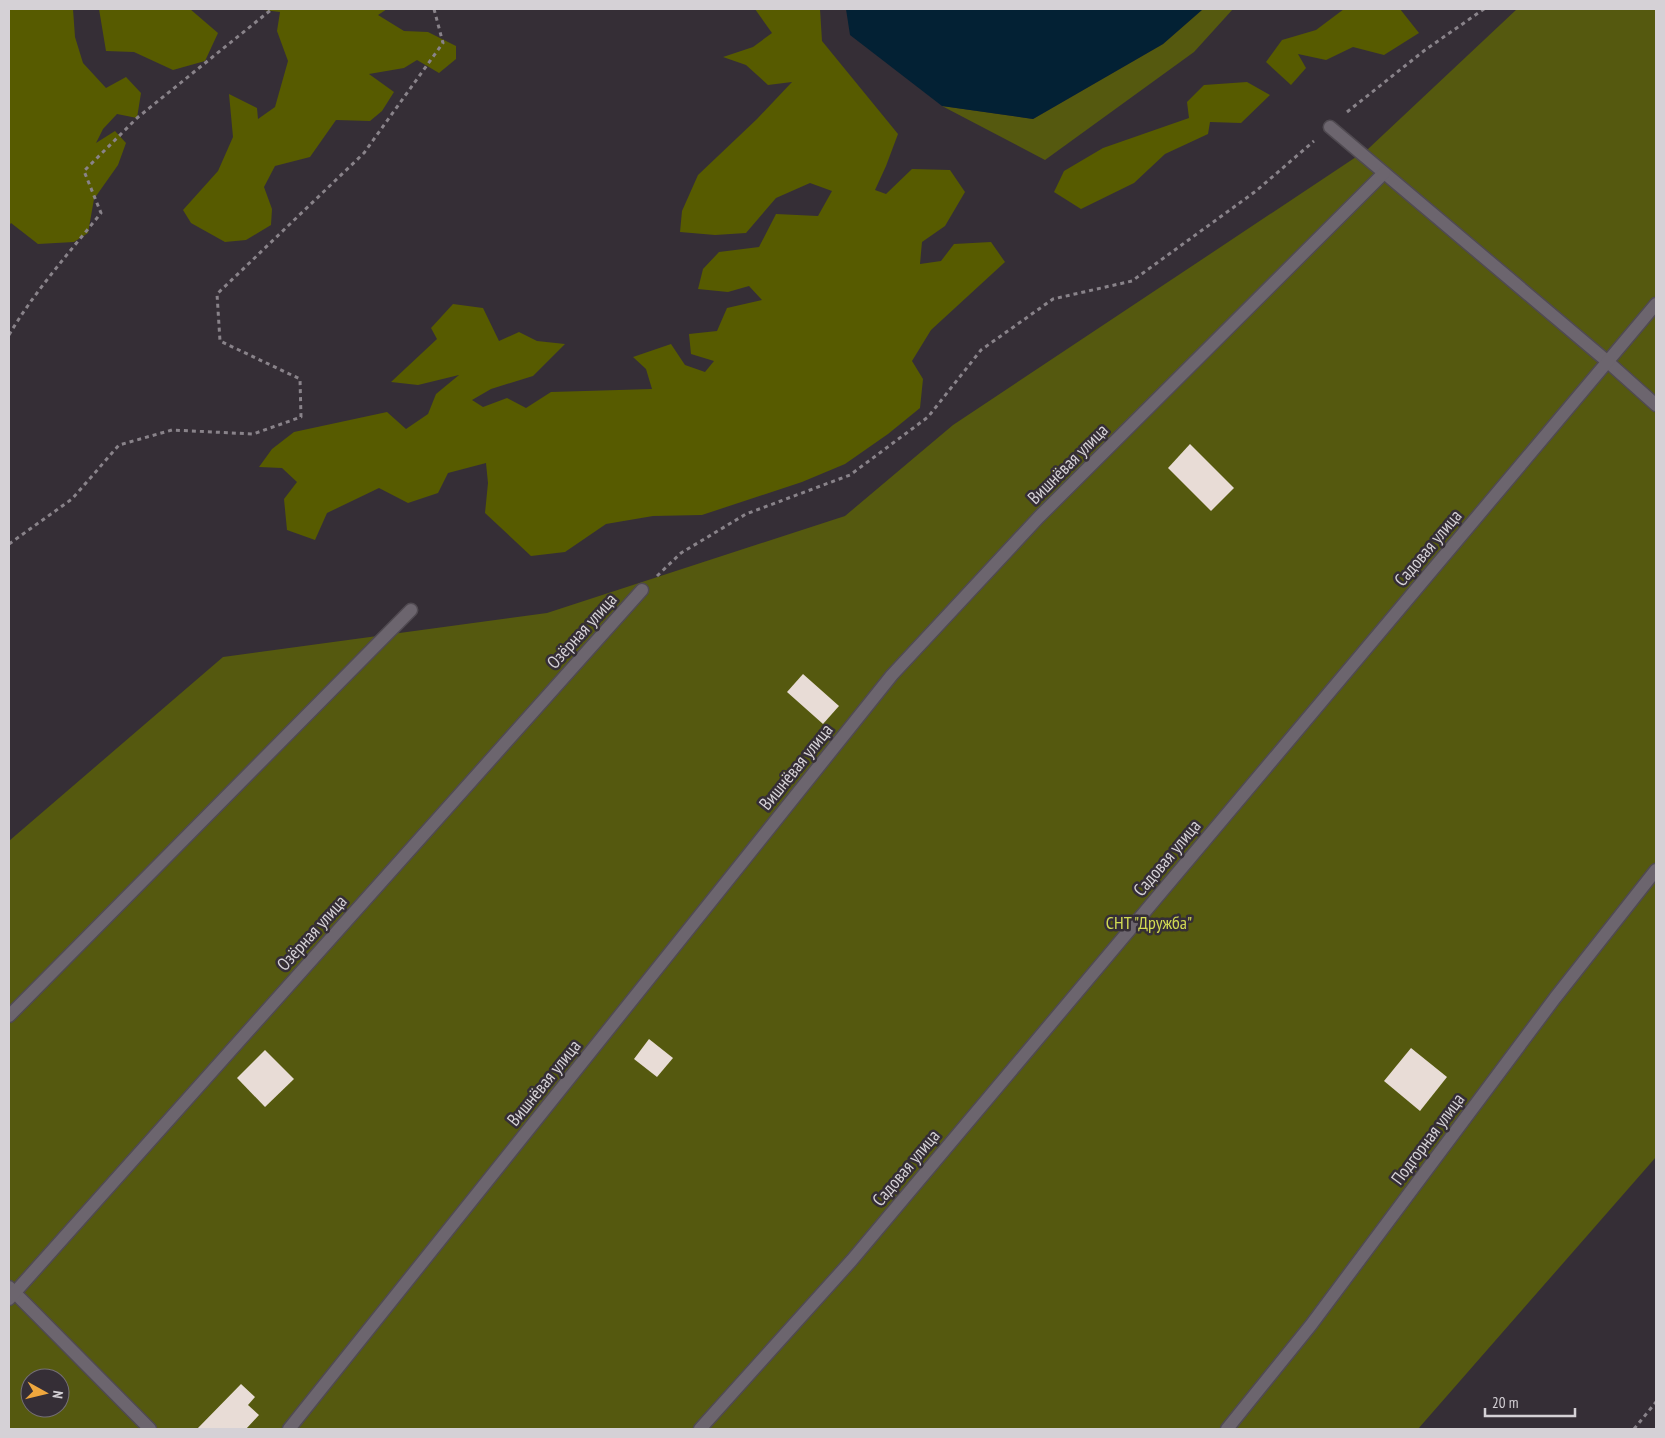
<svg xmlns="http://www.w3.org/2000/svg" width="1665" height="1438" viewBox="0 0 1665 1438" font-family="'PT Sans Narrow',sans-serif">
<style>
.green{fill:#55590f;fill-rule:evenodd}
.forest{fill:#575b00}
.water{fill:#032134}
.building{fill:#e8dcd6}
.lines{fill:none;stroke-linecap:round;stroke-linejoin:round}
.lane-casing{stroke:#504a51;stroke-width:15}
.path{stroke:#89838a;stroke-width:3;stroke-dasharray:4 4;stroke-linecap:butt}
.lane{stroke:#6c656e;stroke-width:12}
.labels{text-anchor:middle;stroke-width:5;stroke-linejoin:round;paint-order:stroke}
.street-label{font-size:18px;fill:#d5d1d6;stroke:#352e36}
.park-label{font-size:18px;fill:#d2db53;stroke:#352e36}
</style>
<rect width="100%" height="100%" fill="#352e36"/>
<!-- green -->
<g class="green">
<polygon points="1203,9 1233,9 1194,52 1045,160 942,106 1033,119 1163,44"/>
<path d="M1517 9H1656V1157L1418 1429H9V841L223 657 547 613 845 516 953 425 1368 149ZM30 1378H60V1408H30Z"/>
</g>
<!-- forest -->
<g class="forest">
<polygon points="9,9 73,9 75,37 83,63 106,88 126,77 141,93 137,118 117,114 103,129 96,143 115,131 126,143 118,165 94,199 88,233 74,242 38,244 11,223 9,226"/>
<polygon points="99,9 190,9 218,33 205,61 173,70 134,52 106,51"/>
<polygon points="256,9 387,9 378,15 404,31 428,32 456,46 456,59 439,73 417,60 404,68 369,74 394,92 382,111 370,121 336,120 310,157 275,166 264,187 272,209 271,225 246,240 225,242 191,223 183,210 218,171 233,137 229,94 257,108 258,119 275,107 288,61 277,31 280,12"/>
<polygon points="755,9 820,9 822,41 898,134 886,166 875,190 886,194 912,169 950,170 965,192 945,226 922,242 920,264 941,261 954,244 991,242 1005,262 931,330 912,361 923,379 920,408 888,434 845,464 802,482 702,515 653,516 606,524 565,552 531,556 485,513 488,483 486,463 448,473 438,493 408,503 379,488 327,513 315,540 287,530 284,499 297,482 282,468 259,467 272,449 294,432 387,412 406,429 428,414 436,394 459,375 418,385 391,382 437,339 431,328 453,304 483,308 499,341 519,332 537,341 565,344 533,376 491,389 472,400 483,407 507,398 526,408 551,392 652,389 646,369 633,357 671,344 685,365 705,372 714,361 691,354 689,334 717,331 727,308 762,300 749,286 728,292 698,289 703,269 719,252 759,247 776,214 818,216 832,191 810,183 776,198 746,233 715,235 680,232 682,211 698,175 757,119 792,82 768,85 746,65 723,57 753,47 772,33"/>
<polygon points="1344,9 1400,9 1419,33 1384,55 1353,47 1326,60 1298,54 1306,68 1291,85 1266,62 1282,40 1316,30"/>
<polygon points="1247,82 1270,95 1241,123 1210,122 1208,134 1165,154 1134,183 1081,209 1054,192 1064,171 1103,148 1189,118 1187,102 1204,85"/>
</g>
<!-- water -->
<polygon class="water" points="846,9 1203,9 1163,44 1033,119 942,106 850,35"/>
<!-- building -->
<g class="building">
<polygon points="1190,444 1234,488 1211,511 1168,468"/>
<polygon points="803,674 839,706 823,724 787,692"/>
<polygon points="649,1039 673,1058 657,1077 634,1059"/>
<polygon points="1411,1048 1447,1077 1420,1111 1384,1081"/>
<polygon points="265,1050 294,1079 265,1107 237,1078"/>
<polygon points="241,1384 255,1397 248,1405 259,1415 246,1429 197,1429"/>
</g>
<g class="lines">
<defs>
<g id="lane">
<polyline points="1330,127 1608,362 1656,405"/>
<polyline points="9,1016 411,610"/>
<polyline points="9,1287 150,1429"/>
<polyline points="9,1299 642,590"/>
<polyline points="289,1429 892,675 1039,517 1384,173"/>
<polyline points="700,1429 852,1260 1656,304"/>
<polyline points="1227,1429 1311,1325 1555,998 1656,870"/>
</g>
</defs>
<!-- lane casing -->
<use href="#lane" class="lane-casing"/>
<!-- path -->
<g class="path">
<polyline points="1347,112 1425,50 1484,9"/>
<path d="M9 335C34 292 69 253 101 213L84 171 137 118 272 9"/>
<polyline points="9,544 72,499 119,445 172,430 253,434 301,417 300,379 220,341 217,294 364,153 443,43 434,9"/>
<polyline points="657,576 681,553 746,514 850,475 928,417 981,350 1053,299 1132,281 1256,191 1314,141"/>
<polyline points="1634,1429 1656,1402"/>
</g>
<!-- lane -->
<use href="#lane" class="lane"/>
</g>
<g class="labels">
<!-- street labels -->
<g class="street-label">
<text transform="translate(1068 464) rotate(-45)" y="6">Вишнёвая улица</text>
<text transform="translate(1428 548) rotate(-50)" y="6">Садовая улица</text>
<text transform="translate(582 631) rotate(-48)" y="6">Озёрная улица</text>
<text transform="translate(796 767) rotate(-51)" y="6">Вишнёвая улица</text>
<text transform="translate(1167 858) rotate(-50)" y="6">Садовая улица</text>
<text transform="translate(312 933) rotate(-48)" y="6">Озёрная улица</text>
<text transform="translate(544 1083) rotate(-51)" y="6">Вишнёвая улица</text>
<text transform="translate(1428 1139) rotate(-53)" y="6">Подгорная улица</text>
<text transform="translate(906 1168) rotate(-50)" y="6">Садовая улица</text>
</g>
<!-- park labels -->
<g class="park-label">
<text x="1149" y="929">СНТ "Дружба"</text>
</g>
</g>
<!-- border -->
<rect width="1665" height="1438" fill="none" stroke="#d5d1d6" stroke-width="20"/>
<!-- north arrow -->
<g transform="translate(45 1393) rotate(98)"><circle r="24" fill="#352e36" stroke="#756f76"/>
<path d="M0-4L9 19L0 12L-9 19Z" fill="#efa73e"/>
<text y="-8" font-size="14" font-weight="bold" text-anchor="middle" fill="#d5d1d6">N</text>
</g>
<!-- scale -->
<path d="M1485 1408v8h90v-8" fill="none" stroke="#d5d1d6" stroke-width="2.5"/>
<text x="1492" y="1408" font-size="15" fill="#d5d1d6" stroke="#352e36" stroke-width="4" paint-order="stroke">20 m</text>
</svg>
